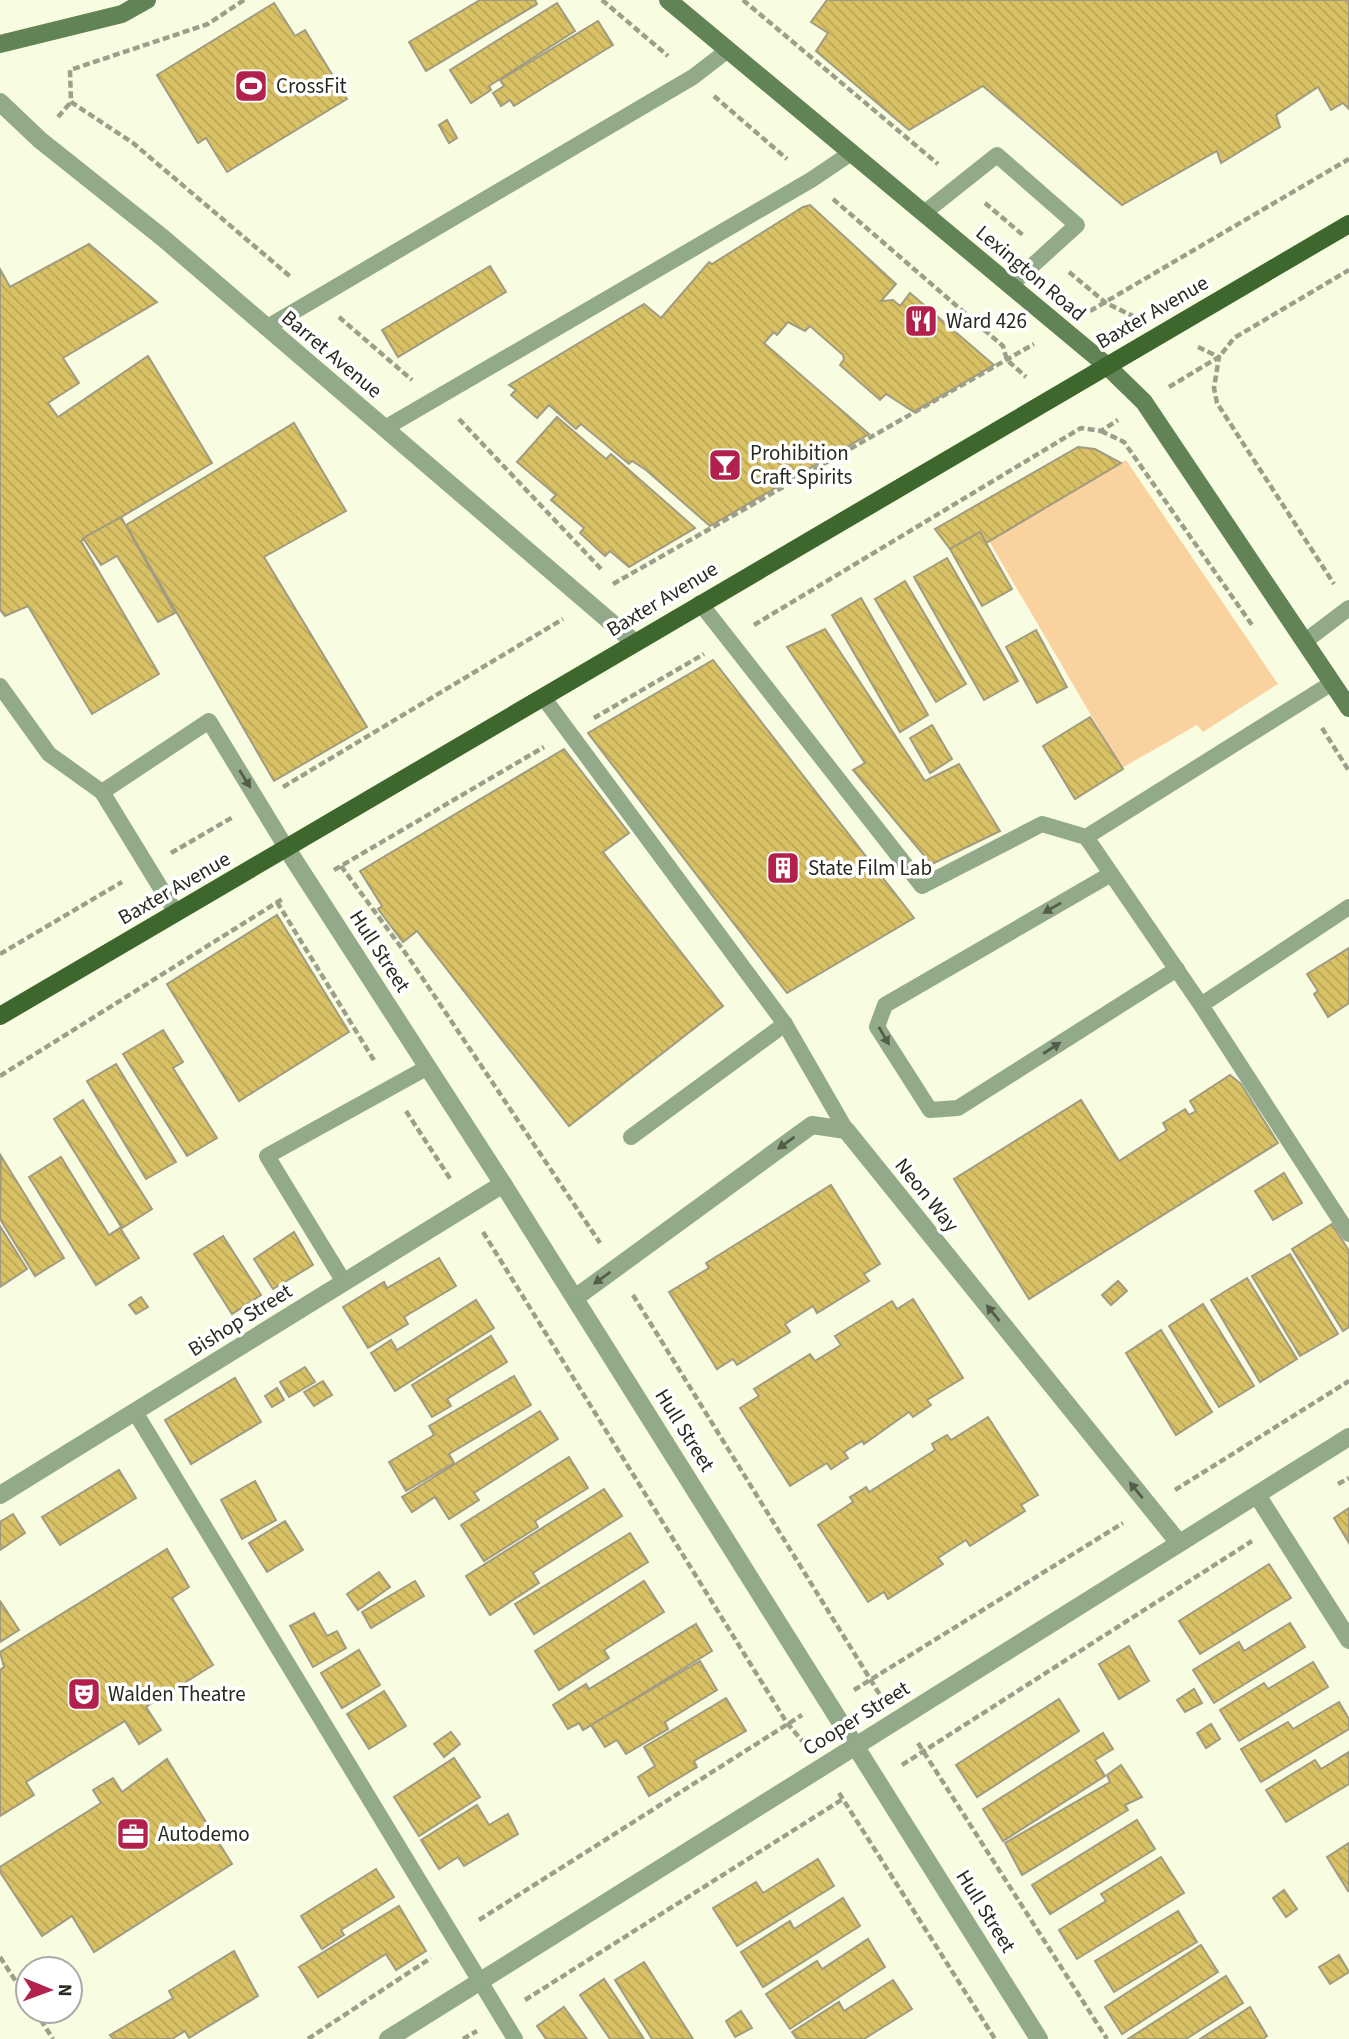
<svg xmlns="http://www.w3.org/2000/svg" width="1349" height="2039" viewBox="0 0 1349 2039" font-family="'Source Sans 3',sans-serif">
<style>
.green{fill:#fad29f}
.building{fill:url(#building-back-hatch);stroke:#a19b81;stroke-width:2}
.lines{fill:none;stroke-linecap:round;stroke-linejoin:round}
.path{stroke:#9b9f8b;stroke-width:4.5;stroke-dasharray:7 3.5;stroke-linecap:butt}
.service{stroke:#93aa8a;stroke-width:16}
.minor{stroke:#93aa8a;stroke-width:18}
.secondary{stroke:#628355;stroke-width:18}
.primary{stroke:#3e672d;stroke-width:18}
.oneway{fill:#535d4a}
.labels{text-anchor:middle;stroke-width:7;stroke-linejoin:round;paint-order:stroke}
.poi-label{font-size:21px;fill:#282a20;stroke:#fff;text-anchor:start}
.street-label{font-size:21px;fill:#282a20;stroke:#fff}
</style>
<defs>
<pattern id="building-back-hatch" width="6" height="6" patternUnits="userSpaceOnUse" patternTransform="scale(1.75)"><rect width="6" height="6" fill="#d9c165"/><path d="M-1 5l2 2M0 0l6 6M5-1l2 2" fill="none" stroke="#baa657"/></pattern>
</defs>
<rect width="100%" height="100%" fill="#f8fde1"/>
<!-- green -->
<polygon class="green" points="1126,460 1278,684 1203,732 1197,725 1122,768 989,541"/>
<!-- building -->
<g class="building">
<polygon points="480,0 535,0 537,4 426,71 409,42"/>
<polygon points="827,0 1349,0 1349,109 1343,103 1331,110 1318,87 1276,115 1280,127 1221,163 1217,151 1122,205 983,86 909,130 816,51 828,33 811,22"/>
<polygon points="274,3 295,36 305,30 347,99 227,172 206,138 198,143 157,75"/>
<polygon points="557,3 575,31 489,86 491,90 471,103 450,70"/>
<polygon points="598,21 613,45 514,106 510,100 501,106 493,93 504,86 500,80"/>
<polygon points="447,120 457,138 449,143 439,125"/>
<polygon points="810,205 896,284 881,301 893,300 900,306 910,293 994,365 914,412 886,394 880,400 840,365 844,359 843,355 810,326 805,331 788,322 777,335 774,332 764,343 869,434 710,526 646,470 632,461 629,464 581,424 576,429 549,405 537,418 511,395 516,390 509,385 644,304 661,318 709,262 712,264 803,207"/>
<polygon points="89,244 157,302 63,358 79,383 48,403 58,417 148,356 212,463 81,541 159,674 92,714 28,606 5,616 0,610 0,269 10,287"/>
<polygon points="490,266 506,292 398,357 382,330"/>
<polygon points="557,417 606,459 611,454 695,528 629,567 610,551 605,556 580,533 584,528 551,500 556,495 517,462"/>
<polygon points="294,423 346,511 264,557 367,727 274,781 126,525"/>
<polygon points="1078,447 1095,449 1121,463 986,543 980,532 950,549 935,529"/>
<polygon points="121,517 175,613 158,622 117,556 101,565 83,538"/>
<polygon points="980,532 1012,589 982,606 950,549"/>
<polygon points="947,558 1018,681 984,700 914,577"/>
<polygon points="905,581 966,684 936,702 875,599"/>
<polygon points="861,598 928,715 900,732 832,615"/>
<polygon points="825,629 925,781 959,764 1000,831 932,864 927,859 853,770 865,763 787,647"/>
<polygon points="1036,630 1067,687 1037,703 1006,647"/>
<polygon points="713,660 914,918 787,993 588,733"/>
<polygon points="1090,717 1123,769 1075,799 1043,746"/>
<polygon points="932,725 952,759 930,773 910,738"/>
<polygon points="564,749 629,833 603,852 723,1006 569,1126 417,931 403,942 378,909 382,906 360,871"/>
<polygon points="277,915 349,1032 239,1101 167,984"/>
<polygon points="1349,948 1349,1003 1328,1017 1314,994 1318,991 1307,974"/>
<polygon points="163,1030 183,1062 173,1068 217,1138 187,1156 123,1054"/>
<polygon points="116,1064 176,1162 146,1179 87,1081"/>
<polygon points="1230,1075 1241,1084 1278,1143 1029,1299 954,1179 1081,1100 1119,1161 1167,1130 1163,1123 1185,1109 1189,1115 1196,1111 1190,1101"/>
<polygon points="83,1100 152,1209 122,1228 54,1119"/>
<polygon points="1,1156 64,1258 35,1276 0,1219"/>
<polygon points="61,1157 109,1235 120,1228 139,1258 96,1285 29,1177"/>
<polygon points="1284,1173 1302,1203 1273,1220 1255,1191"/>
<polygon points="831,1185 880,1264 864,1274 869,1281 817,1313 813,1306 785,1324 790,1332 737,1365 733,1359 717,1369 669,1292 709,1268 706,1263"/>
<polygon points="1332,1224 1349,1251 1349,1327 1343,1331 1292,1249"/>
<polygon points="0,1226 27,1269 0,1287"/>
<polygon points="294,1232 313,1265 273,1289 254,1259"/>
<polygon points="223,1236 261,1295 232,1314 194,1254"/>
<polygon points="1290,1254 1338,1334 1300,1356 1252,1276"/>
<polygon points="439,1258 456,1286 404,1317 408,1324 368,1348 343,1307 384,1282 387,1288"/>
<polygon points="1247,1278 1297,1359 1260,1382 1211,1300"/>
<polygon points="1118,1281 1127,1291 1111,1305 1102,1295"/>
<polygon points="141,1297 148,1307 136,1314 129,1305"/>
<polygon points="913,1299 963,1378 927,1400 931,1405 913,1417 909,1412 864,1444 862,1441 844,1452 848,1458 831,1469 827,1463 790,1486 740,1408 759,1396 754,1389 810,1354 815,1361 841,1345 835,1336 892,1301 897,1309"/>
<polygon points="476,1300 494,1328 395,1391 371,1353 391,1340 397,1350"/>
<polygon points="1203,1304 1254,1386 1219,1407 1169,1326"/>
<polygon points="1161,1330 1212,1412 1176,1435 1126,1353"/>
<polygon points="491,1336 507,1362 447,1399 451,1406 432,1417 412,1385"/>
<polygon points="305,1367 315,1382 289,1397 280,1382"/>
<polygon points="514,1376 531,1405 449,1454 454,1463 406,1491 389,1462 434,1435 429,1426"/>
<polygon points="235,1378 261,1422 191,1464 165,1420"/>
<polygon points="323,1381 332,1395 314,1406 304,1392"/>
<polygon points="277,1388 284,1400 272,1407 265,1396"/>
<polygon points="540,1411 558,1439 474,1493 479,1500 449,1519 435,1497 412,1512 402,1497"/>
<polygon points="988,1417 1038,1495 1021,1505 1025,1511 970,1546 966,1540 938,1558 943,1564 888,1599 884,1592 868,1602 818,1525 853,1502 850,1497 863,1489 866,1487 869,1492 935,1450 932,1444 947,1435 951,1440"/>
<polygon points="569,1457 588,1488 535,1521 538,1527 484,1561 461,1525"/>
<polygon points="119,1470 136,1498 60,1545 42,1517"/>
<polygon points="255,1481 276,1520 242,1539 221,1500"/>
<polygon points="604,1489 622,1516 533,1573 539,1583 490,1615 466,1576"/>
<polygon points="1349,1508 1349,1543 1334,1518"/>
<polygon points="13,1514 25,1533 0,1550 0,1522"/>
<polygon points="285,1521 303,1550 267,1572 249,1543"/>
<polygon points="630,1533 648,1562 534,1634 515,1604"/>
<polygon points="167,1549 189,1587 172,1598 213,1665 146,1707 161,1730 139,1744 125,1721 26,1782 34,1795 0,1816 0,1670 4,1667 0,1652"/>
<polygon points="1269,1564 1291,1598 1200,1654 1179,1621"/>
<polygon points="379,1572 390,1587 358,1610 347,1594"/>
<polygon points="415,1581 424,1596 371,1628 362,1612"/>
<polygon points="644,1581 664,1612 604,1650 609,1658 559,1690 535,1651"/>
<polygon points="0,1601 19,1630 0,1642"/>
<polygon points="314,1613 327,1636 337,1631 346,1648 313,1667 290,1626"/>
<polygon points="1290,1623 1305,1647 1214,1703 1193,1670 1239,1642 1244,1651"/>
<polygon points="696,1624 712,1651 583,1730 579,1723 568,1729 553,1705 586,1684 589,1689"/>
<polygon points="1129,1646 1149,1681 1119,1699 1099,1664"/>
<polygon points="359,1650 380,1685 342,1708 321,1673"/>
<polygon points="700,1661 717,1690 665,1722 668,1729 626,1754 617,1740 605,1747 591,1725"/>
<polygon points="1313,1662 1328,1687 1239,1741 1220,1710 1264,1683 1268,1689"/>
<polygon points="1194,1689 1202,1703 1185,1712 1177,1700"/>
<polygon points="384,1691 406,1726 369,1749 347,1714"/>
<polygon points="726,1698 746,1731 694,1761 697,1767 649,1796 638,1777 655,1766 644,1747"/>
<polygon points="1059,1699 1079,1731 977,1797 956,1765"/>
<polygon points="1339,1702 1349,1719 1349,1729 1261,1782 1241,1749 1288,1722 1293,1729"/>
<polygon points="1211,1724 1220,1739 1206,1748 1197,1733"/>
<polygon points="451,1732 460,1744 444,1757 434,1744"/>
<polygon points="1103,1733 1113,1749 1095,1760 1105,1776 1003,1841 983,1809"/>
<polygon points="1349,1752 1349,1784 1286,1822 1266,1790 1315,1760 1321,1769"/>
<polygon points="454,1758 480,1797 419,1836 394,1797"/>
<polygon points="167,1759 232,1864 94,1952 72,1916 42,1936 0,1872 0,1867 101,1803 93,1790 113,1778 122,1792"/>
<polygon points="1121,1765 1142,1797 1125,1805 1128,1810 1022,1875 1005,1843 1110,1782 1107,1775"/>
<polygon points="477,1805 489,1825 508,1814 518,1834 464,1866 458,1857 439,1869 421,1840"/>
<polygon points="1137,1820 1155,1849 1050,1914 1032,1885"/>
<polygon points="1349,1843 1349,1890 1348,1891 1327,1857"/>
<polygon points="1161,1857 1184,1893 1077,1959 1059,1930 1106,1901 1101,1894"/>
<polygon points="818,1859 834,1886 737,1946 713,1908 756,1882 763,1893"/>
<polygon points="376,1869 394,1897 341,1930 344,1935 322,1949 301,1916"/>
<polygon points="1284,1890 1297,1909 1286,1917 1273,1898"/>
<polygon points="843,1898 860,1926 763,1987 741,1952 790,1921 794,1929"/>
<polygon points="399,1906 426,1951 396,1970 386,1954 318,1997 299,1967"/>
<polygon points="1178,1911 1197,1942 1114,1992 1095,1961"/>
<polygon points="868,1939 885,1967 790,2029 766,1994 817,1961 822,1969"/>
<polygon points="1201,1945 1218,1972 1122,2034 1105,2007"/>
<polygon points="234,1951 258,1996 189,2038 185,2031 172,2039 113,2039 110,2035 173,1998 169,1991"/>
<polygon points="1339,1955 1349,1972 1330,1984 1319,1967"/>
<polygon points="644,1962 693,2039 652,2039 615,1980"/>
<polygon points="1226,1976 1243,2003 1186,2039 1128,2039"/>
<polygon points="604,1979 644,2039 610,2039 580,1995"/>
<polygon points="893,1980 912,2009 864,2039 797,2039 792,2032 839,2002 844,2011"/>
<polygon points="564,2007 587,2039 546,2039 537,2026"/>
<polygon points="1250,2007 1267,2036 1263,2039 1200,2039"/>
<polygon points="741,2011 752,2028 735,2037 726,2021"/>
</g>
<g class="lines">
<!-- path -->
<g class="path">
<polyline points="244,0 208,24 70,70 71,102 133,143 292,278"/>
<polyline points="602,0 668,56"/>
<polyline points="743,0 938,164"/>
<polyline points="714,96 787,159"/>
<polyline points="58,117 71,102"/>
<polyline points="833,199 1003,346 1007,360 1026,377"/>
<polyline points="985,203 1024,236"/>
<polyline points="1069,272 1106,303 1133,316"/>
<polyline points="1090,311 1349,159"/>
<polyline points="339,317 412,380"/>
<polyline points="1198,347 1219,357 1214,388 1217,403 1334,584"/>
<polyline points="1169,387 1219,357 1234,338 1349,270"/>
<polyline points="459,419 602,570"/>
<polyline points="1101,431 1124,442 1252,625"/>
<polyline points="613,584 1034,344"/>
<polyline points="754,625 1081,428 1101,431 1118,420"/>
<polyline points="594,718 704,654"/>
<polyline points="1322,728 1349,771"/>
<polyline points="283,787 563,619"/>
<polyline points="171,853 233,817"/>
<polyline points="341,866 409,958 600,1243"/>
<polyline points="334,870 544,747"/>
<polyline points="277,902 375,1062"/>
<polyline points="0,954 122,882"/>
<polyline points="0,1076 284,898"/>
<polyline points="406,1111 451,1180"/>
<polyline points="483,1232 787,1723 804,1743"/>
<polyline points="633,1295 880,1695"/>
<polyline points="1338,1484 1349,1478"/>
<polyline points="1175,1490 1349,1381"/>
<polyline points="854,1690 1123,1523"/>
<polyline points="918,1743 1107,2039"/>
<polyline points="902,1765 1252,1541"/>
<polyline points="839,1793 995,2039"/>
<polyline points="479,1920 802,1715"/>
<polyline points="0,1957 28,2000"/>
<polyline points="525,2000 843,1799"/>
<polyline points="35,2011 53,2039"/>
<polyline points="308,2039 431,1958"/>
<polyline points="463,2039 477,2031"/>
</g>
<!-- service -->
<g class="service">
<polyline points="924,213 997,155 1077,225 1010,286"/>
<polyline points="266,328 693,77 728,50"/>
<polyline points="385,428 811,180 851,153"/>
<polyline points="700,603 922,886 1042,824 1086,837"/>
<polyline points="1304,642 1349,608"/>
<polyline points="0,686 49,754 102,792 209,721 287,849"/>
<polyline points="543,697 785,1024 846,1130"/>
<polyline points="102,792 176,913"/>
<polyline points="1111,874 885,1005 877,1027 930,1110 958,1108 1177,969"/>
<polyline points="1349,907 1201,1005 1349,1234"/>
<polyline points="1201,1005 1086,837 1332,683"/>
<polyline points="631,1137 785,1024"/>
<polyline points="344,1282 267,1156 428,1067"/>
<polyline points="135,1412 515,2039"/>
</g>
<!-- minor -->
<g class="minor">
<polyline points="0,102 40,140 163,238 634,642"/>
<polyline points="287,849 503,1184 1039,2039"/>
<polyline points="575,1298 812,1125 846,1130 1179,1543"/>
<polyline points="0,1495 503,1184"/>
<polyline points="1257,1495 1349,1640"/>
<polyline points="388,2039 1349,1437"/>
</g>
<!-- secondary -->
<g class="secondary">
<polyline points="668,0 1106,365 1144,402 1349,708"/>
<polyline points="0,44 122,14 147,0"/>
</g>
<!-- primary -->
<polyline class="primary" points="0,1016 1349,224"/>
</g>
<!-- one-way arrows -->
<defs><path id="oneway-solid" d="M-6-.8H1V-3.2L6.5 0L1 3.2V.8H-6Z" transform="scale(1.75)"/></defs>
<g class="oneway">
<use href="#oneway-solid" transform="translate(245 779) rotate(58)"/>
<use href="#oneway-solid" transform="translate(1052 908) rotate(150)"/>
<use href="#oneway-solid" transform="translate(884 1036) rotate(60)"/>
<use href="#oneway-solid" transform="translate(1052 1048) rotate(-33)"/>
<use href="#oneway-solid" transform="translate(786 1143) rotate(144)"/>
<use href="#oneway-solid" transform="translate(602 1278) rotate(144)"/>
<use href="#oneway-solid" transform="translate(993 1313) rotate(-129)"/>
<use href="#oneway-solid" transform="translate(1136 1490) rotate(-129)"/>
</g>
<!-- icons -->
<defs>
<symbol id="stadium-square" viewBox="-11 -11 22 22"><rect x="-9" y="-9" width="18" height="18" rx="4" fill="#b2214c" stroke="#fff"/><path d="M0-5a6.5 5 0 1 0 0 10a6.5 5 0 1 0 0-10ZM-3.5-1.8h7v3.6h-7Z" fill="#fff"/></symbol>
<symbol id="restaurant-square" viewBox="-11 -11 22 22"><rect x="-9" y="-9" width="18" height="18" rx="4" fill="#b2214c" stroke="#fff"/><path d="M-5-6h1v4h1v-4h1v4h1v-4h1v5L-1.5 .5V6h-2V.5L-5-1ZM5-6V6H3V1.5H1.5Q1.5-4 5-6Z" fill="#fff"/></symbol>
<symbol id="bar-square" viewBox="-11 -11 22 22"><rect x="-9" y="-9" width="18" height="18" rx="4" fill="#b2214c" stroke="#fff"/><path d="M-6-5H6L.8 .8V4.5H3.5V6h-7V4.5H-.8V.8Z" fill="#fff"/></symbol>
<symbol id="building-square" viewBox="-11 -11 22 22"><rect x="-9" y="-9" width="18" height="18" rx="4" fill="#b2214c" stroke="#fff"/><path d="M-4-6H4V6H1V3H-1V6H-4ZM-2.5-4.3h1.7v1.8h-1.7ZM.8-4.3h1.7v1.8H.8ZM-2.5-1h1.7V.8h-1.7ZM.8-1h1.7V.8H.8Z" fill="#fff"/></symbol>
<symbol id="theatre-square" viewBox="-11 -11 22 22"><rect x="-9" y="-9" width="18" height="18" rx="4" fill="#b2214c" stroke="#fff"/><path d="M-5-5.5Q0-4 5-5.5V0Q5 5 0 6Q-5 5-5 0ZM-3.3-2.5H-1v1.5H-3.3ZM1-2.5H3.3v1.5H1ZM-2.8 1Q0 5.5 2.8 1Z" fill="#fff"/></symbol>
<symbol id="office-square" viewBox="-11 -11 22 22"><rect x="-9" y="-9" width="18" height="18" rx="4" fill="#b2214c" stroke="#fff"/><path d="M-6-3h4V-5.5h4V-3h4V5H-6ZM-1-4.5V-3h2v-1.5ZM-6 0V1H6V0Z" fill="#fff"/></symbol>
</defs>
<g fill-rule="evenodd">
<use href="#stadium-square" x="232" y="67" width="38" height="38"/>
<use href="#restaurant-square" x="902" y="302" width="38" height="38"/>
<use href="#bar-square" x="706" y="446" width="38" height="38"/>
<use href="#building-square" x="764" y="849" width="38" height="38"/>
<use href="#theatre-square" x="65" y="1675" width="38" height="38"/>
<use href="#office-square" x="114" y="1815" width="38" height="38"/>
</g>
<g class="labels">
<!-- poi labels -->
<g class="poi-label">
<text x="276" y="93">CrossFit</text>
<text x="946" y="328">Ward 426</text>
<text x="750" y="460">Prohibition<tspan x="750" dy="24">Craft Spirits</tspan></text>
<text x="808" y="875">State Film Lab</text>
<text x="108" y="1701">Walden Theatre</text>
<text x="158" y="1841">Autodemo</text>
</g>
<!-- street labels -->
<g class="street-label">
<text transform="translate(1031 273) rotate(40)" y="7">Lexington Road</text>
<text transform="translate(1152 312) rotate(-30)" y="7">Baxter Avenue</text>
<text transform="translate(332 354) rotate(40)" y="7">Barret Avenue</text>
<text transform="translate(662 599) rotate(-31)" y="7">Baxter Avenue</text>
<text transform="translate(174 888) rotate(-30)" y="7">Baxter Avenue</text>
<text transform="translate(380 951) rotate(57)" y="7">Hull Street</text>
<text transform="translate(927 1195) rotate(51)" y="7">Neon Way</text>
<text transform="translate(240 1320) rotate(-32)" y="7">Bishop Street</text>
<text transform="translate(685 1430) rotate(58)" y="7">Hull Street</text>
<text transform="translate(856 1718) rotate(-32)" y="7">Cooper Street</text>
<text transform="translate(986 1911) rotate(58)" y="7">Hull Street</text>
</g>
</g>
<!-- north arrow -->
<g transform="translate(49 1990) rotate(91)"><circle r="33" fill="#ffffff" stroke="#a9aaa6" stroke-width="2"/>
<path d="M0-5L12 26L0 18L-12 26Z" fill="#b2214c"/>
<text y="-10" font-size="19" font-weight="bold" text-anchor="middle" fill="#282a20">N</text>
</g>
</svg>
